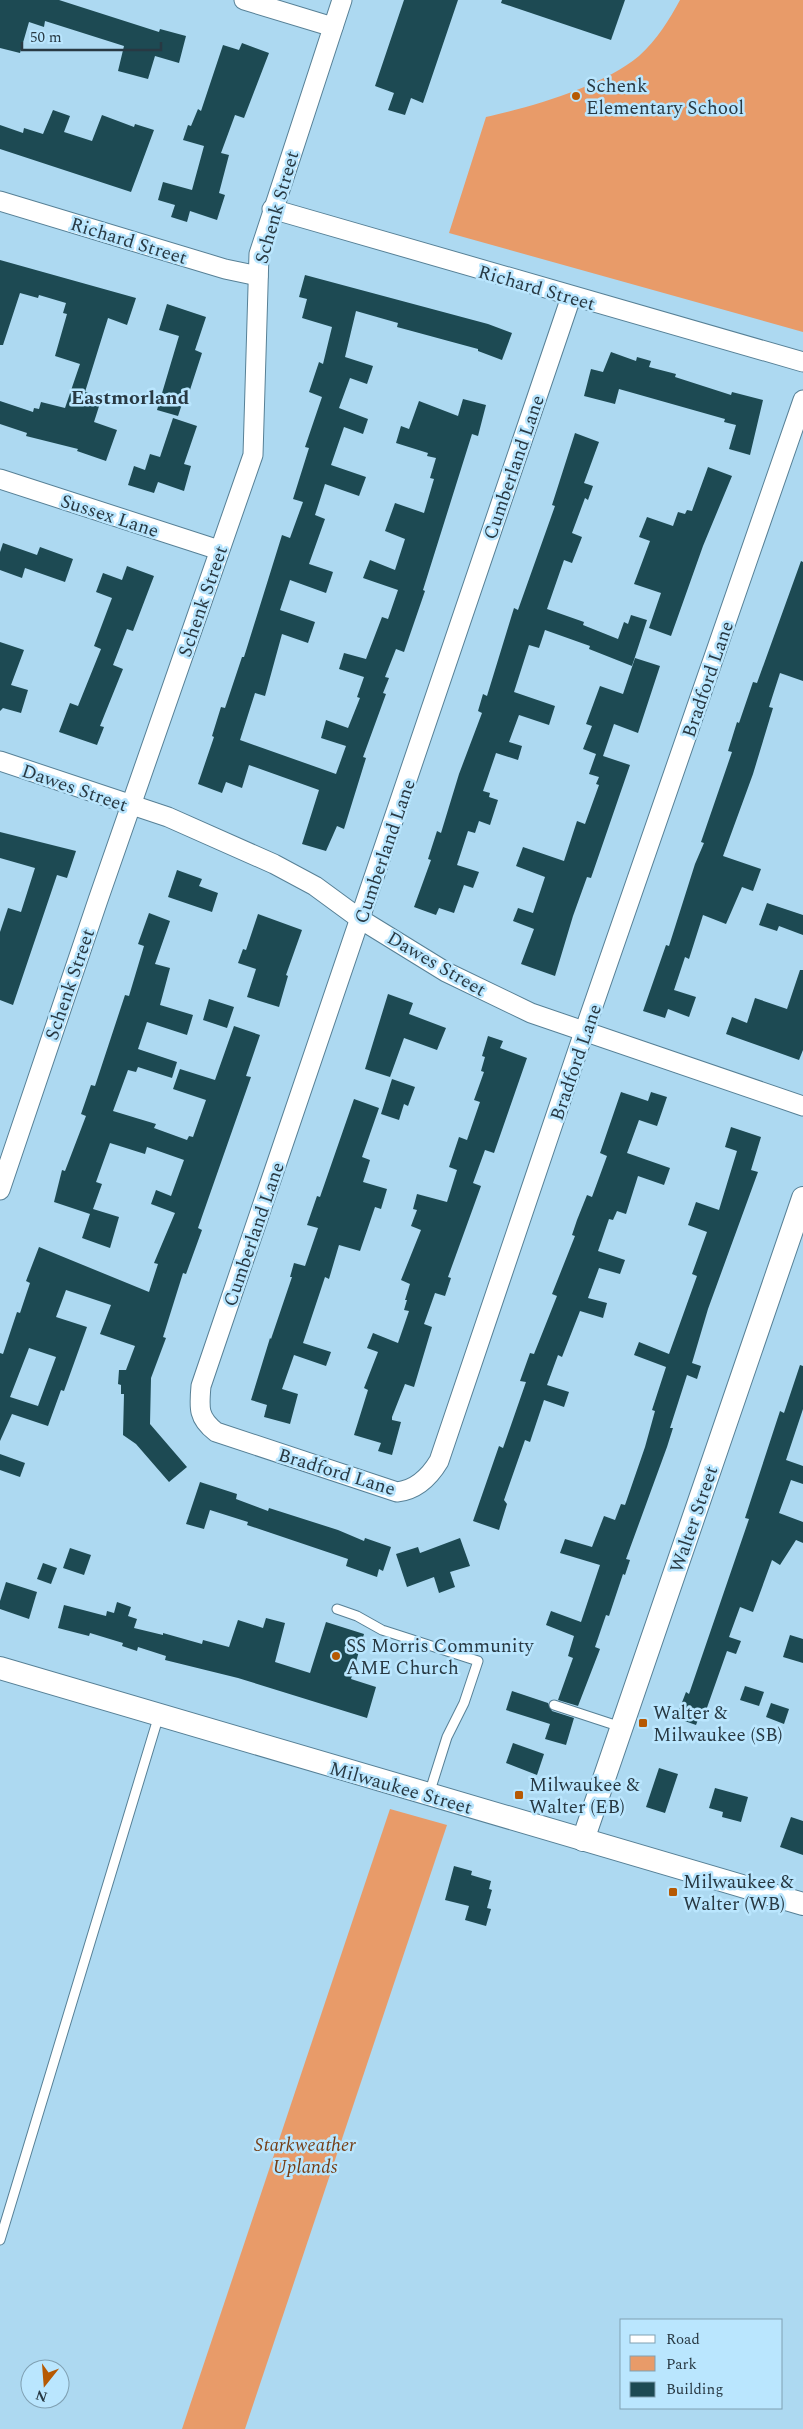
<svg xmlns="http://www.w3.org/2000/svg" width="803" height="2429" viewBox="0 0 803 2429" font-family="Spectral,serif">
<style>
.green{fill:#e89b69}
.building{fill:#1d4a53;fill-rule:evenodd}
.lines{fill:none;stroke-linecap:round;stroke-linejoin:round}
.service-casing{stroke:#578096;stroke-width:11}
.minor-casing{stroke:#578096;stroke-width:21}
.tertiary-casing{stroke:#578096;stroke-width:24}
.service{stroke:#fff;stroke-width:9}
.minor{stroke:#fff;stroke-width:19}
.tertiary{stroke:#fff;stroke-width:22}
.poi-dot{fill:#b65903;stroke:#bae6fe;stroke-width:2}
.labels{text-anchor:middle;stroke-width:5;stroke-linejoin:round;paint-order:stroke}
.poi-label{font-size:19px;fill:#283943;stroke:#bae6fe;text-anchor:start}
.street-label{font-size:19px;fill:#283943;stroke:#bae6fe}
.park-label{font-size:19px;font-style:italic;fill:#753d14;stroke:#bae6fe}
.neighbourhood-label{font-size:20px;font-weight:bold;fill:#283943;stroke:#bae6fe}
</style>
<rect width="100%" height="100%" fill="#add9f1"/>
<!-- green -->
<g class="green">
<path d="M680 0H803V332L449 233 486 117C532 107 603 86 639 56 657 40 669 20 680 0Z"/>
<polygon points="390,1809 447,1825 245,2429 182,2429"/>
</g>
<!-- building -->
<g class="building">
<polygon points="0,0 59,0 159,32 160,29 186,36 179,63 155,56 148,79 118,71 124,46 45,21 44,27 29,22 20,53 0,48"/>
<polygon points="404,0 458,0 423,103 411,98 405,115 388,110 394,93 375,86"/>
<polygon points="502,0 625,0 611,40 501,3"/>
<polygon points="242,43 269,53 244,118 235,115 221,153 229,155 219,193 225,195 217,220 190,211 187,222 171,217 175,205 158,200 163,182 192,190 204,146 183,140 188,125 191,126 198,109 201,111 223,45 239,50"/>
<polygon points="53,110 70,116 64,132 92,141 102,115 134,127 135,124 154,130 131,192 0,149 0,125 23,133 24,128 43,134"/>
<polygon points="0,260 136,298 127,325 108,318 85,392 102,397 94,422 117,430 106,461 77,451 78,449 26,436 27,433 0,424 0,401 33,412 34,408 39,409 41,402 65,408 80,364 55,356 67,314 63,313 66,303 39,295 38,298 20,293 3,345 0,345"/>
<polygon points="305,275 488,324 512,333 502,360 478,351 478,349 397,327 398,323 356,311 345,357 373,366 367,384 350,378 339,408 368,419 363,434 344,427 331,465 366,477 359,496 325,484 315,515 325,519 309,564 333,572 326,593 290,580 280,610 315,622 308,643 282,634 265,696 255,693 240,740 336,774 346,746 321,738 326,720 348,728 360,698 357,697 364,677 339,669 344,653 366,659 382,617 388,619 398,590 363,578 370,560 395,570 405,539 385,531 395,503 424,513 434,479 430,478 436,458 427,456 428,453 396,443 401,426 409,429 419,401 458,416 463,399 486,405 478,436 472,434 423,590 425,591 415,620 404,652 396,649 385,677 389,678 383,693 386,694 363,757 366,758 344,829 337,826 326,851 302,844 319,790 249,765 242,788 226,782 222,793 198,784 214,737 212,736 221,707 225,708 242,657 244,657 282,535 290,538 303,502 293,499 309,448 305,447 322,397 309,392 319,362 323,364 332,327 302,318 307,299 299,297"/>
<polygon points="167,304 206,317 195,350 202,353 189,393 186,392 178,416 157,410 179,336 159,330"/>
<polygon points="611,352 636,361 637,357 651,361 649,367 676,374 675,377 731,395 732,392 763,400 750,455 729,449 736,425 724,422 725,419 619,389 615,404 584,396 591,369 603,372"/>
<polygon points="173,418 197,426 184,464 191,466 184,491 158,482 154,493 128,485 134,466 145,470 150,454 160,457"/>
<polygon points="575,433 599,442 584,483 593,486 588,500 585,498 572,533 582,537 572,563 564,560 547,609 584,622 583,625 618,639 624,622 628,624 631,615 647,620 632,666 589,649 590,646 545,630 539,648 529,645 514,692 555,706 549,725 519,715 509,742 522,746 518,760 496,753 483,791 490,793 489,797 498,800 490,825 479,821 475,833 468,831 457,865 479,872 473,888 464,885 454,913 439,908 436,915 414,907 431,860 428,859 437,831 441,833 459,774 482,713 478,711 483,694 487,696 514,608 518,610 555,506 552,505"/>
<polygon points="708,467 732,476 703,546 671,636 649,628 661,593 634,584 650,541 639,537 647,517 673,526 678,512 685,514 687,510 692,511"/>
<polygon points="3,543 37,555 40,547 73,559 65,582 25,568 22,578 0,570 0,552"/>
<polygon points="801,561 803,562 803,681 780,673 769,707 773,708 753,774 723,856 761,869 753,891 742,887 726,924 703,915 689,959 685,957 674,990 696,997 689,1017 668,1009 665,1018 643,1011 666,945 669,946 695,864 704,843 701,842 732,752 728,751 737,722 739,723 753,682 757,683"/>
<polygon points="127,566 154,576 133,631 127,629 113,665 123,669 100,726 104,727 97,745 59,732 70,703 78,706 101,649 94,646 112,598 96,592 103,573 122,580"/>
<polygon points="0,642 24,650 11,685 28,690 21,713 3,708 0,711"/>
<polygon points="635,658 660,666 638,733 614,724 603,756 630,765 591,878 587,877 573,916 555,976 521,964 534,929 513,921 518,908 533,913 545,877 516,866 523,847 564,861 577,821 585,824 599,785 596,784 599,777 589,774 596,754 583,749 592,726 586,724 600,686 623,694"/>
<polygon points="0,832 76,851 67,878 57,875 13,1005 0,1000 0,932 8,908 21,912 35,868 0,858"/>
<polygon points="177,870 202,879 199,886 218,893 212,912 168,897"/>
<polygon points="767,903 803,915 803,935 779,926 777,931 759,925"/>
<path d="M149 913 170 921 155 964 170 968 160 1005 193 1015 187 1035 147 1022 138 1049 177 1062 172 1078 138 1067 136 1072 128 1070 113 1111 156 1124 154 1128 187 1140 189 1136 193 1137 206 1100 173 1089 180 1069 215 1080 234 1026 260 1035 246 1076 251 1077 198 1228 202 1230 186 1274 183 1273 163 1337 166 1338 151 1378 150 1424 187 1467 169 1482 136 1444 123 1435 124 1394H121V1385L118 1384 119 1370H126L135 1346 100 1334 111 1305 66 1290 56 1317 87 1327 64 1391 61 1390 48 1426 12 1414 0 1441V1353L3 1354 17 1312 20 1313 30 1283 26 1281 39 1247 149 1292 158 1264 154 1263 175 1213 151 1204 156 1190 171 1196 184 1160 147 1147 145 1154 110 1143 96 1182 102 1184 93 1209 119 1217 110 1248 82 1238 90 1214 54 1202 62 1170 65 1171 86 1116 81 1114 91 1085 95 1086 125 995 129 996 144 946 138 944ZM29 1348 56 1357 38 1406 10 1397Z"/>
<polygon points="258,914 302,930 286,975 288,976 279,1007 247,997 256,969 238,963 243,949 246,950"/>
<polygon points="800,970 803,970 803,1050 799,1060 726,1034 732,1017 747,1023 755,998 787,1009"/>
<polygon points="388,994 413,1003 409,1014 446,1028 437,1050 404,1038 390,1077 365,1069"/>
<polygon points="209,999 234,1007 227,1028 203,1020"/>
<polygon points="488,1036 503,1041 500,1048 527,1058 494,1153 485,1150 473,1183 481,1186 448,1277 451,1278 445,1296 435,1293 424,1324 432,1327 414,1387 405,1384 392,1417 392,1420 401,1422 392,1455 378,1451 381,1443 354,1435 368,1390 364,1388 378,1352 367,1348 373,1333 398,1343 409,1311 404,1310 407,1300 405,1300 410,1284 401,1280 421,1230 411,1226 417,1210 413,1209 417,1194 447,1202 457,1170 449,1167 459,1137 467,1140 480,1102 474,1100 484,1072 481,1071 485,1057 482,1056"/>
<polygon points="392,1079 415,1087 408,1106 404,1104 399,1120 381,1114"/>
<polygon points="621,1092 648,1101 651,1092 667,1097 657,1126 639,1120 627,1153 670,1168 664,1185 638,1176 626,1214 617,1211 613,1220 609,1219 598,1251 625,1260 620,1274 599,1268 588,1298 607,1303 603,1318 580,1311 562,1357 558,1355 547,1385 569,1392 564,1407 544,1400 530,1442 525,1440 504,1500 507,1504 499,1530 473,1521 499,1446 503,1448 526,1382 520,1381 530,1353 534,1354 557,1296 552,1294 575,1236 572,1235 577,1220 587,1195 592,1197 607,1156 600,1153"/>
<polygon points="354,1099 379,1108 362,1157 370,1160 363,1182 387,1189 381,1209 375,1207 360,1251 339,1245 329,1279 325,1277 303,1343 331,1352 326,1366 294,1355 282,1389 298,1394 290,1424 264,1417 267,1405 251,1400 270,1338 271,1339 292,1277 290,1277 294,1263 305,1266 318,1228 307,1225 317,1196 320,1197"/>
<polygon points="731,1127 761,1137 751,1170 758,1172 708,1309 692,1363 701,1366 697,1379 687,1375 670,1428 673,1428 667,1447 626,1559 630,1560 625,1575 623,1574 609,1616 606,1615 595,1647 600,1649 578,1706 558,1700 573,1658 568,1656 574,1636 546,1625 551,1611 581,1622 600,1565 560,1553 565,1539 592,1547 604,1516 615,1520 621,1504 625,1505 645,1447 655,1411 652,1410 666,1367 634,1355 639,1342 669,1354 697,1276 692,1274 707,1232 688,1225 696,1202 719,1210 737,1151 725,1147"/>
<polygon points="800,1365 803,1366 803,1409 786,1460 803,1466 803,1484 791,1480 779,1513 803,1522 803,1543 796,1540 780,1565 772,1560 753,1612 740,1607 729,1637 741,1641 736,1654 727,1651 703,1719 699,1717 696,1725 676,1718 686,1692 689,1694 749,1519 745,1518 780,1411 784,1413"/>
<polygon points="0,1454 25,1463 20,1477 0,1470"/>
<polygon points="200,1482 237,1494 236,1499 268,1511 269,1508 338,1530 364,1541 365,1538 391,1547 383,1571 379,1569 377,1577 346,1566 348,1559 247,1525 248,1522 210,1510 204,1529 186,1524"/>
<polygon points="460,1538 470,1566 450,1572 455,1587 439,1593 434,1577 407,1587 396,1554 418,1547 420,1553"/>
<polygon points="70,1548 91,1555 84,1575 63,1568"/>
<polygon points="43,1563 57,1568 51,1584 37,1579"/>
<polygon points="6,1582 37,1592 29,1619 0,1609 0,1601"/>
<polygon points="117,1602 131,1607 128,1616 137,1619 134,1628 163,1635 163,1633 202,1644 203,1640 229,1647 238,1620 263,1628 266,1618 285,1623 275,1662 310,1673 326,1622 364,1634 351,1679 376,1687 367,1718 238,1678 165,1660 166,1656 138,1647 137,1651 122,1646 123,1643 90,1633 89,1636 58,1628 64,1605 106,1616 107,1611 114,1613"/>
<polygon points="790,1635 803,1639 803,1663 783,1657"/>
<polygon points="745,1686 764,1692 759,1706 740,1700"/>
<polygon points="512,1691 548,1703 552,1711 574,1718 566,1745 545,1739 550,1724 506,1710"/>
<polygon points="771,1703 789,1709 784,1724 766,1717"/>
<polygon points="513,1743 544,1754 537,1775 506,1763"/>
<polygon points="659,1768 678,1774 665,1813 646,1807"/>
<polygon points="715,1788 748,1797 741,1822 722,1817 723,1812 709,1808"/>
<polygon points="791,1817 803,1821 803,1855 780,1847"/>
<polygon points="454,1866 472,1871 471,1875 491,1881 489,1889 492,1890 487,1908 491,1909 486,1926 465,1920 469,1906 445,1900"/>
</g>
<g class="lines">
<defs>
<g id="service">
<polyline points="337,1609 357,1616 382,1630 478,1661 464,1703 447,1737 429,1794"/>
<polyline points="554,1705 621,1727"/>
<polyline points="0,2240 159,1715"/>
</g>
<g id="minor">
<polyline points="244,0 333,27"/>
<polyline points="0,201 225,269 258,276"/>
<polyline points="272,209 803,362"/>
<path d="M571 297 201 1386C199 1408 198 1418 216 1432L397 1492C416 1490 430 1476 439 1461L584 1032 803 400"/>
<polyline points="0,479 219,550"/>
<polyline points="0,761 168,817 274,864 315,886 360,919 446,972 531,1013 803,1106"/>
<polyline points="0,1190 98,900 253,455 259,254 342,0"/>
</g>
<g id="tertiary">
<polyline points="0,1668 803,1904"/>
<polyline points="583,1840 803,1198"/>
</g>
</defs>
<!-- service casing -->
<use href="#service" class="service-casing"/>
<!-- minor casing -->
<use href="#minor" class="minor-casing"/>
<!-- tertiary casing -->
<use href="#tertiary" class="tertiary-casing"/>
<!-- service -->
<use href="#service" class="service"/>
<!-- minor -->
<use href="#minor" class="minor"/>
<!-- tertiary -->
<use href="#tertiary" class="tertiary"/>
</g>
<!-- markers -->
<g class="poi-dot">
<circle cx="576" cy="96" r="5"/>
<circle cx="336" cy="1656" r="5"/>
<rect x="638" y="1718" width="10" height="10" rx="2.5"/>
<rect x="514" y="1790" width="10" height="10" rx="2.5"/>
<rect x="668" y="1887" width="10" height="10" rx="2.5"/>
</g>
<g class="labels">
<!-- poi labels -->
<g class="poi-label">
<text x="586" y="92">Schenk<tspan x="586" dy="22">Elementary School</tspan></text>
<text x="346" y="1652">SS Morris Community<tspan x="346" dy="22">AME Church</tspan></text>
<text x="653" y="1719">Walter &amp;<tspan x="653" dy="22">Milwaukee (SB)</tspan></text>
<text x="529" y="1791">Milwaukee &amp;<tspan x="529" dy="22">Walter (EB)</tspan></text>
<text x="683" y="1888">Milwaukee &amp;<tspan x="683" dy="22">Walter (WB)</tspan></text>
</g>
<!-- street labels -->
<g class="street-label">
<text transform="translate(276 207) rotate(-74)" y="7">Schenk Street</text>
<text transform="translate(129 240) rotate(17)" y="7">Richard Street</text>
<text transform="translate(537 287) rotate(16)" y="7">Richard Street</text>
<text transform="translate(513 467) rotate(-71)" y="7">Cumberland Lane</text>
<text transform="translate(110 515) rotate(18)" y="7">Sussex Lane</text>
<text transform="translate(202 601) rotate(-71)" y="7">Schenk Street</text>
<text transform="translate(707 679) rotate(-71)" y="7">Bradford Lane</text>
<text transform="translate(75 787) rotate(19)" y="7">Dawes Street</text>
<text transform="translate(384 851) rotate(-71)" y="7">Cumberland Lane</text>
<text transform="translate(437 963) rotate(30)" y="7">Dawes Street</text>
<text transform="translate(69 984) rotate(-71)" y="7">Schenk Street</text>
<text transform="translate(575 1062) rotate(-71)" y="7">Bradford Lane</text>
<text transform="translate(253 1234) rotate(-71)" y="7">Cumberland Lane</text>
<text transform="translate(337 1471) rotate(17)" y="7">Bradford Lane</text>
<text transform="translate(693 1519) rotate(-71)" y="7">Walter Street</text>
<text transform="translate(401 1787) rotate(16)" y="7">Milwaukee Street</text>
</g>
<!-- park labels -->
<g class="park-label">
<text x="305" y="2151">Starkweather<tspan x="305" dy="22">Uplands</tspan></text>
</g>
<!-- neighbourhood labels -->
<g class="neighbourhood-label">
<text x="130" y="404">Eastmorland</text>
</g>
</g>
<!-- legend -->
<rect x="620" y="2319" width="162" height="90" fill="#bae6fe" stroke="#80a1b3"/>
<rect x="630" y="2335" width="25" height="8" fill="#ffffff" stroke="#80a1b3"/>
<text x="666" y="2344" font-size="15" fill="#283943">Road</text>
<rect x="630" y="2356" width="25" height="15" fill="#e89b69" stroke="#80a1b3"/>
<text x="666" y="2369" font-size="15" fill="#283943">Park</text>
<rect x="630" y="2382" width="25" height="15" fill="#1d4a53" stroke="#80a1b3"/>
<text x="666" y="2394" font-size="15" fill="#283943">Building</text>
<!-- north arrow -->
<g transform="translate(45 2384) rotate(197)"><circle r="24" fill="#bae6fe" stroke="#80a1b3"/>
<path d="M0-4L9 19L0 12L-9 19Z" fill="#b65903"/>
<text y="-8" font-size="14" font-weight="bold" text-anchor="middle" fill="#283943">N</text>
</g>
<!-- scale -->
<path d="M22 42v8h139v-8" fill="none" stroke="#283943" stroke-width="2.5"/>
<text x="30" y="42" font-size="15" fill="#283943" stroke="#bae6fe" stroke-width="4" paint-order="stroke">50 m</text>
</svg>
